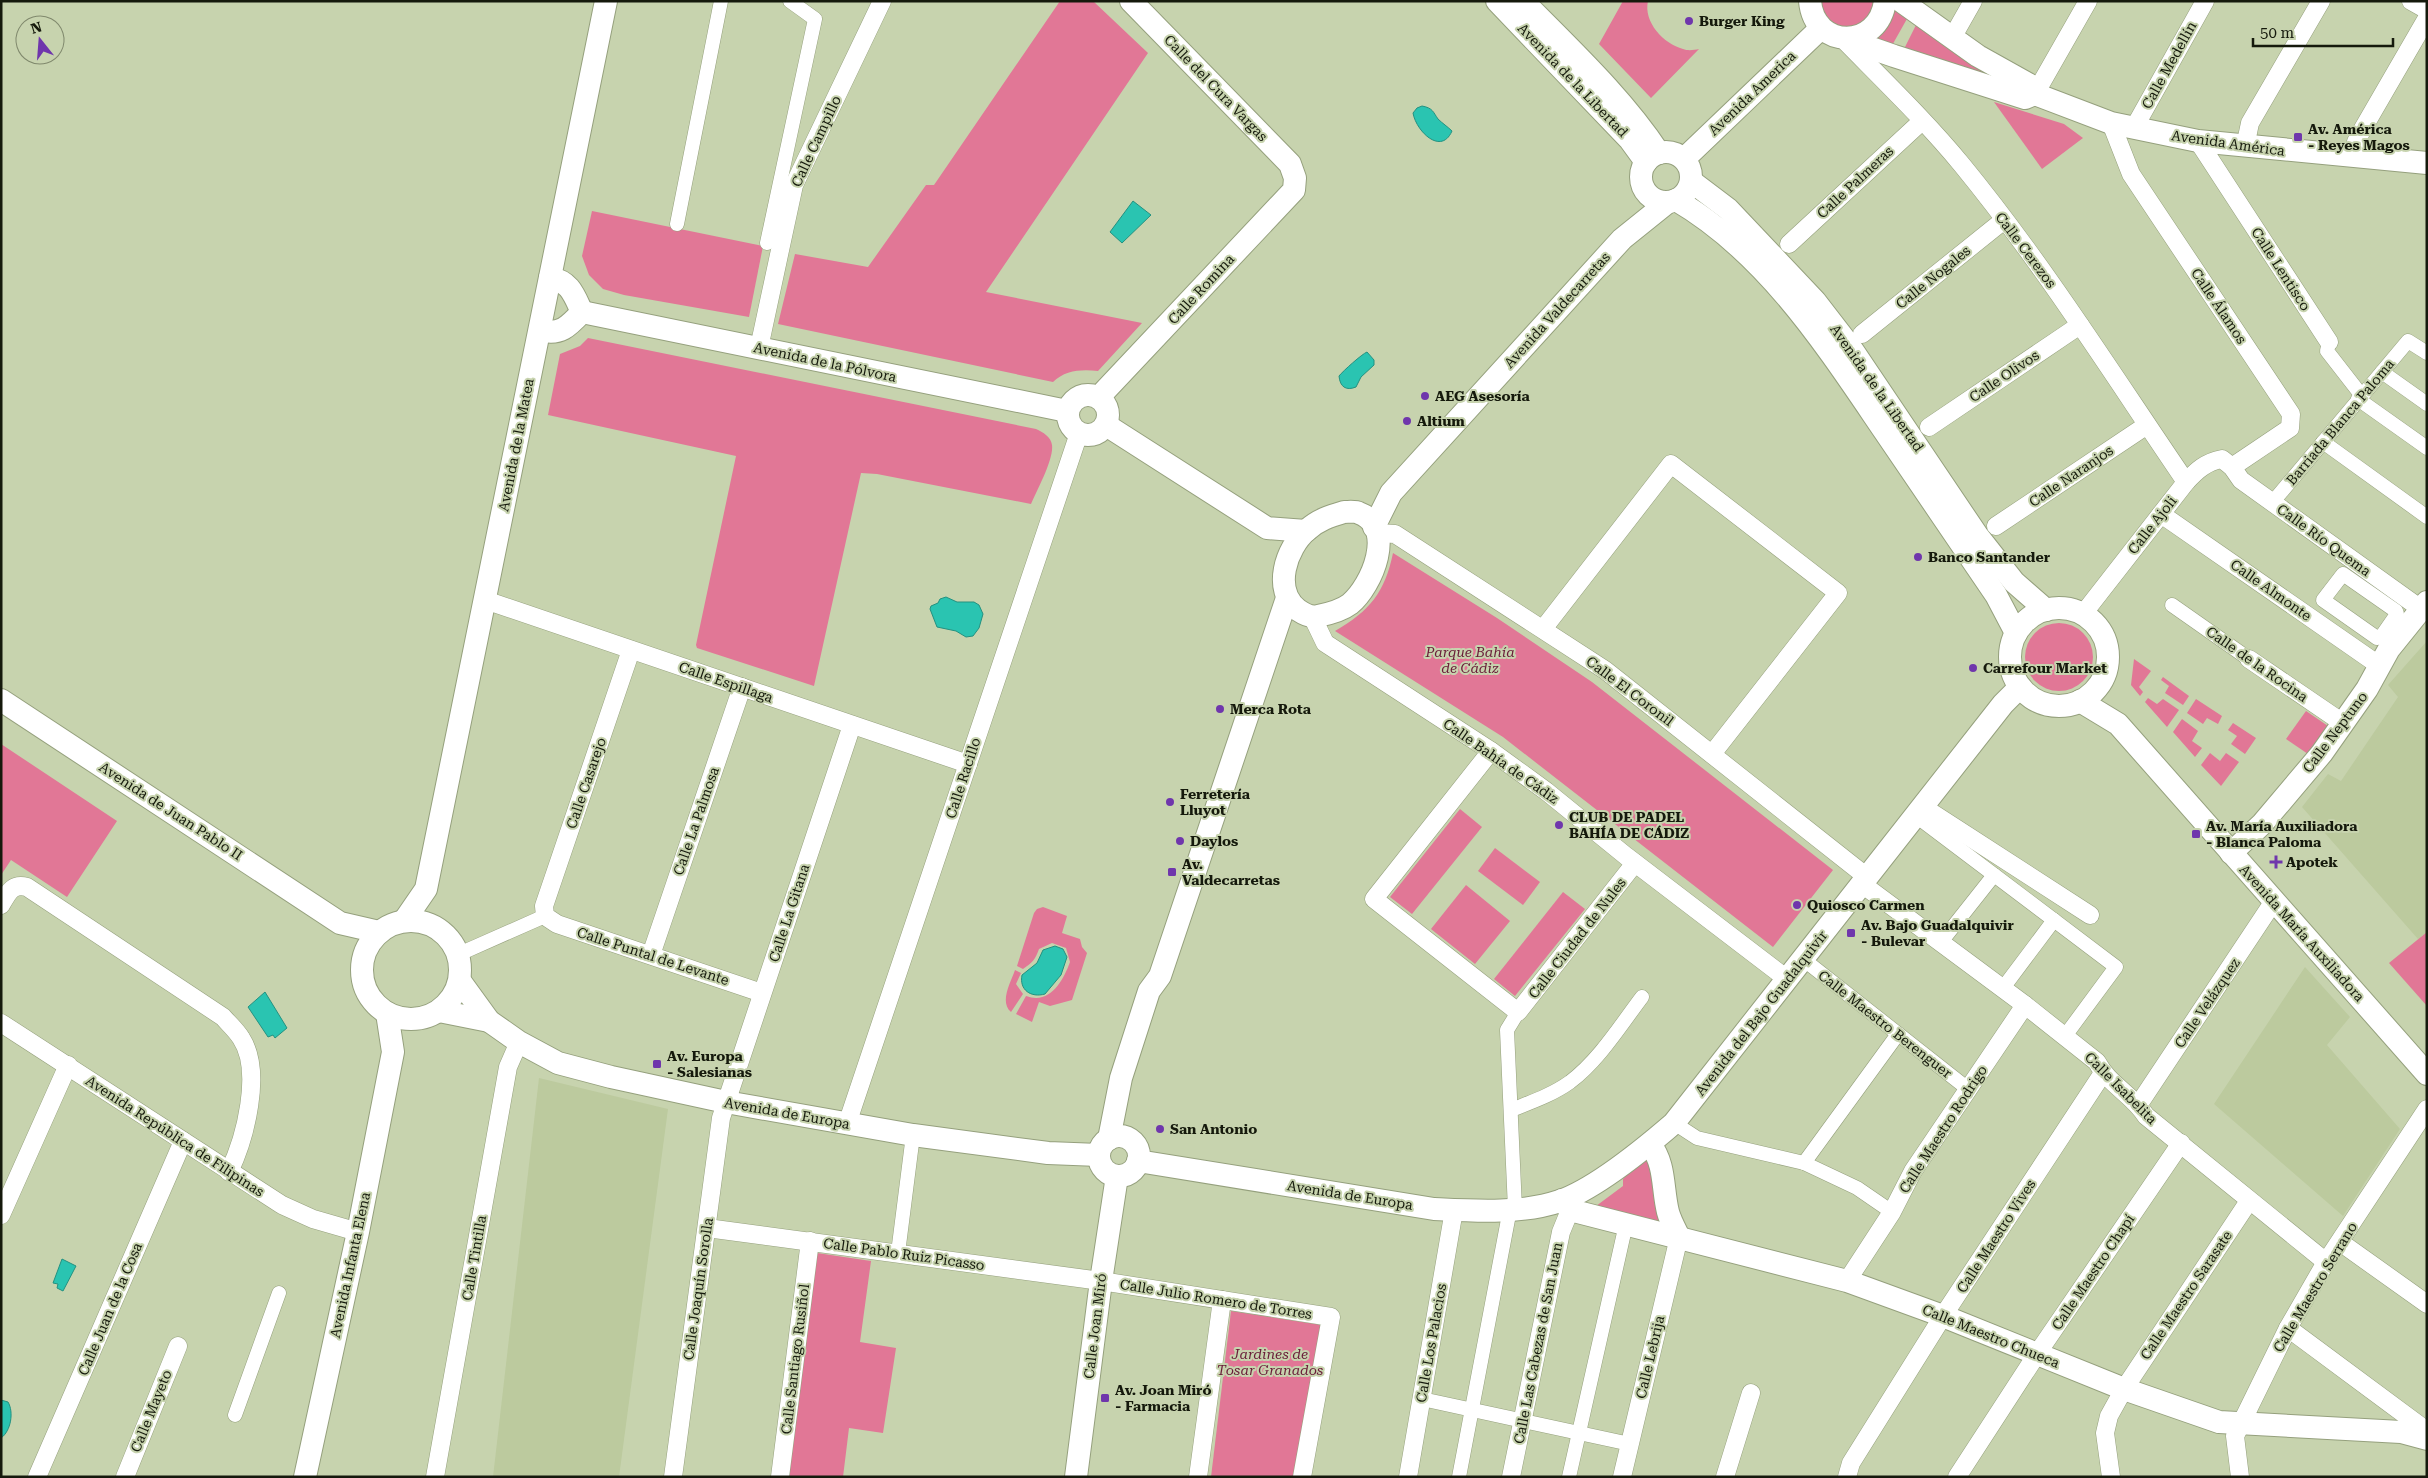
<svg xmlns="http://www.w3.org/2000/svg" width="2428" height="1478" viewBox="0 0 2428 1478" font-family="'Roboto Serif',serif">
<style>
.built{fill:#bcca9e}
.green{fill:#e17796}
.water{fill:#2ac4b1;stroke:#249180}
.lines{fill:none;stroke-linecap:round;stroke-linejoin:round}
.pedestrian-casing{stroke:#95a07d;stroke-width:15}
.minor-casing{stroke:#95a07d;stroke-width:19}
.tertiary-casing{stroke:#95a07d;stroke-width:24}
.pedestrian{stroke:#fff;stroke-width:14}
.minor{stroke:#fff;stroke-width:18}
.tertiary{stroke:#fff;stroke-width:22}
.poi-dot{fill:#6f36ac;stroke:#c7d3ae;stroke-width:2}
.labels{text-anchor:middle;stroke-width:4;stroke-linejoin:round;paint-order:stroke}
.poi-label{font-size:14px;font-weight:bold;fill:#15190c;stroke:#c7d3ae;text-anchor:start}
.street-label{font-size:14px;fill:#15190c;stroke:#c7d3ae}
.park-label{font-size:14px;font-style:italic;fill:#691c38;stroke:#c7d3ae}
</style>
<rect width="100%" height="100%" fill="#c7d3ae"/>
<!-- built -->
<g class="built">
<polygon points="2427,641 2427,932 2418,939 2302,807 2328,774 2341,781 2398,697 2388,685"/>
<polygon points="2305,967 2350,1017 2327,1045 2400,1129 2343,1216 2214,1104"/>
<polygon points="539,1078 668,1109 619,1477 493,1477"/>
</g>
<!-- green -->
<g class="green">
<path d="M1060 1H1093L1148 53 986 292 1142 323 1098 371C1082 369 1065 370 1053 382L778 324 795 254 868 267 926 185H934Z"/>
<path d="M1623 1H1648C1643 22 1664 44 1683 49 1688 51 1694 50 1699 49L1651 98 1599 44Z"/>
<path d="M1818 1H1874C1873 15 1860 30 1845 28 1840 28 1834 25 1830 23Z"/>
<polygon points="1894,9 1908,17 1890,49 1871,41 1888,26"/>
<polygon points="1917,23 2024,88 1902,53"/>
<polygon points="1994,102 2064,124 2083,138 2042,169"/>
<polygon points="592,211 763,246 749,317 624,295 603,289 589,275 582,256"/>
<path d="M588 338 1036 429C1043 432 1051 437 1052 445 1054 459 1037 490 1031 504L877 474 861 473 814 686 697 648 696 645 736 456 548 415 560 354 580 346Z"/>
<path d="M1393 553 1497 618 1592 682 1833 870 1773 947 1503 737 1335 631C1370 611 1385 592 1393 553Z"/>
<circle cx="2059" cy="657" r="34"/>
<polygon points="2134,659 2151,671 2139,687 2143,692 2140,696 2131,685"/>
<polygon points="2163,677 2189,696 2183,705 2165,693 2169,686 2161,680"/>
<polygon points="2148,698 2157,704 2163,699 2179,710 2167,727 2145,702"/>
<polygon points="2196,699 2222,716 2218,724 2207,718 2203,724 2187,713"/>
<polygon points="2306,711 2328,726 2308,754 2286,739"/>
<polygon points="2182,719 2198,731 2192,741 2202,748 2195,757 2173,732"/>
<polygon points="2233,723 2256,738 2245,754 2231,744 2237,736 2228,730"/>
<polygon points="1,744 117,821 67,897 11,860 1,875"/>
<polygon points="2210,753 2220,761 2226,753 2239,762 2221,786 2201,765"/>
<polygon points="1460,809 1482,827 1412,914 1390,897"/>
<polygon points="1495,848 1540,882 1523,905 1478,871"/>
<polygon points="1466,885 1510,921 1475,964 1431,929"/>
<polygon points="1563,892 1585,909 1515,996 1494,979"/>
<path d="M1043 907 1067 916 1062 933 1080 939 1082 947 1087 953 1072 1000 1050 1006 1039 1002 1032 1022 1016 1014 1026 996C1050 1005 1063 981 1070 962L1066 948 1052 943 1039 949C1035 960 1033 962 1023 969L1017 966 1034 913 1037 909Z"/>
<polygon points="2427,932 2427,1006 2389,963"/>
<path d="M1015 970 1021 973 1016 984 1023 994 1011 1012C999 1002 1011 982 1015 970Z"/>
<polygon points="1646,1154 1667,1229 1588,1212 1623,1186 1623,1179"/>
<polygon points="817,1253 871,1261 860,1342 896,1348 883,1433 849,1428 843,1477 788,1477"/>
<polygon points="1231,1311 1322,1325 1293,1477 1211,1477"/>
</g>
<!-- water -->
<g class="water">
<path d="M1422 106C1433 108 1433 112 1438 119 1442 123 1448 127 1452 131 1441 156 1416 131 1413 113L1417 108Z"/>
<polygon points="1133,201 1151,215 1122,243 1110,232"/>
<path d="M1367 352 1374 360V365L1361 377 1356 387C1346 391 1340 387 1339 376 1343 371 1362 354 1367 352Z"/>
<polygon points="946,597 957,602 974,602 979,605 983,614 979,628 973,636 966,637 956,631 937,627 930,609 931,606 938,603 940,599"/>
<path d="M1055 946 1063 949 1067 957 1061 975 1045 994C1031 998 1019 990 1022 975L1037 963 1043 950Z"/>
<polygon points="265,992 287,1028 275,1038 273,1035 268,1037 248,1007"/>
<polygon points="62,1259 76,1266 63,1291 57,1288 58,1284 53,1283"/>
<path d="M1 1400 8 1402C14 1412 11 1431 1 1438Z"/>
</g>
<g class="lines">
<defs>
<g id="pedestrian">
<polyline points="677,224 721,1"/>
<polyline points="767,243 815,19 790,1"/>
<polyline points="2329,342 2327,351 2362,396"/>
<polyline points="2382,372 2427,404"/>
<polyline points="2358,399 2427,448"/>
<polyline points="2323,442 2427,517"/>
<polyline points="2272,503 2408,341 2427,353"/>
<polygon points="2343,574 2396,611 2397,614 2381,637 2377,638 2323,600"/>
<polyline points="2172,605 2249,659"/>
<polyline points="1916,816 2116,967 2065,1036"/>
<polyline points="1941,942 1994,875"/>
<polyline points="459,954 545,916"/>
<polyline points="1803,959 1968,1089"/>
<polyline points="2003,988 2054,920"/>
<path d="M1511 1110C1531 1102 1552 1095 1570 1082 1599 1060 1620 1026 1642 997"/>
<polyline points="1674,1123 1697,1138 1804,1163 1857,1188 1892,1212"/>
<polyline points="1804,1163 1898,1034"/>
<polyline points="1515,1209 1507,1030 1518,1012"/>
<polyline points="898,1253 913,1135"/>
<polyline points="1422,1399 1630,1444"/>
<polyline points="235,1415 279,1293"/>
<polyline points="1459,1477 1510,1209"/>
<polyline points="1569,1477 1626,1224"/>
</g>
<g id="minor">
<polyline points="2411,1 2427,10"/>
<path d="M1842 38C1883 80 1925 120 1962 165 2044 265 2113 375 2186 482"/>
<polyline points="1952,38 1973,1"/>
<polyline points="2035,94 2088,1"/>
<polyline points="2111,123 2131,174 2291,414 2290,428 2232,467"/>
<polyline points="2134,128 2205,1"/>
<polyline points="2198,141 2329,342"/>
<polyline points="2245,147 2250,123 2321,1"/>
<polyline points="2354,157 2356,142 2361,132 2427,18"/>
<polyline points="1789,244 1922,121"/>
<polyline points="1862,334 2004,220"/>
<polyline points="759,348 794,185 882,1"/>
<polyline points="1929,427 2080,325"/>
<polyline points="2161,514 2380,666"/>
<polyline points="1996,526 2147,425"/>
<polyline points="1377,533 1395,534 1605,670 1867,877"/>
<polyline points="485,600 968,764"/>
<path d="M2083 614 2186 482C2197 470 2206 462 2222 459L2232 467 2241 480 2421 609"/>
<polyline points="1313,618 1325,643 1491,751 1546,791 1626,856 1787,979"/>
<polyline points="1543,629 1671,464 1838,593 1712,754"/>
<polyline points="631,650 544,906 545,916 557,924 762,993"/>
<polyline points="2249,659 2343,723"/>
<polyline points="1491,751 1374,899 1518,1012 1635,863"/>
<polyline points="1923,807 2090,915"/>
<path d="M1862 884 2025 1005 2097 1062C2108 1084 2133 1095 2146 1116L2326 1262"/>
<path d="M1 905C8 893 12 883 27 887L223 1017C229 1024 236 1030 241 1038 263 1071 245 1139 229 1172"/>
<polyline points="651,955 742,687"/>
<polyline points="1,1023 282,1205 313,1219 358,1232"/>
<polyline points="2139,1104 2274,901"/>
<polyline points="847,1124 1079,433"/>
<polyline points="1,1215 68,1065"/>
<polyline points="707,1228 1101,1281 1331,1317 1302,1477"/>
<polyline points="2340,1242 2427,1304"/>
<polyline points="1847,1281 1892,1212 1913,1171 2025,1005"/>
<polyline points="2288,1328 2427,1431"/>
<polyline points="37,1477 183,1141"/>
<polyline points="125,1477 178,1346"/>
<polyline points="435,1477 508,1067 519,1042"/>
<polyline points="673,1477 721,1118 852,725"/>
<polyline points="780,1477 810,1241"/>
<polyline points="1198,1477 1222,1300"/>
<polyline points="1408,1477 1454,1210"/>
<polyline points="1511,1477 1561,1232 1570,1210"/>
<polyline points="1622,1477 1679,1237"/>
<polyline points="1725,1477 1751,1393"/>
<polyline points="1847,1477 1851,1463 1943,1316 2103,1073"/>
<polyline points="1957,1477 2037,1354 2181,1143"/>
<polyline points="2111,1477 2105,1433 2109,1416 2124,1389 2249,1201"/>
<polyline points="2240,1477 2235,1436 2288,1328 2326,1262 2427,1109"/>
</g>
<g id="tertiary">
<polyline points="1497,1 1630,140 1646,162"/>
<path d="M1523 1C1571 50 1621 96 1659 153"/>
<path d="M1810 1C1814 50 1879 50 1885 1"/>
<polyline points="1901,1 1978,56 2030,85 2035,94 2111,123 2198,141 2427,163"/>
<polyline points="1852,38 1868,47 1894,56 2025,98 2035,94"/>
<circle cx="1666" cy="177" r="25"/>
<polyline points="1684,159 1821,28"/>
<polyline points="1691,181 1728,209 1815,301 1849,345 1977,535 2014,582 2046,610"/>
<path d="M1676 200C1767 253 1827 347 1885 432 1922 486 1959 541 1996 595L2016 633"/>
<path d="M550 278C570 281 574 295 582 312"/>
<polyline points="582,312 1067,411"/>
<path d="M540 330C560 336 569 326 582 312"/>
<circle cx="1088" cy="415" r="20"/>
<polyline points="1099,397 1294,190 1295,178 1290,164 1131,1"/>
<polyline points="1106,425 1267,528 1306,531"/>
<path d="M1344 512C1349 512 1355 511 1359 513 1397 527 1372 586 1350 604 1342 610 1328 614 1318 616 1311 618 1304 614 1298 610 1272 590 1286 548 1307 530 1318 520 1330 516 1344 512Z"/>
<polyline points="1374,527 1391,493 1622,239 1668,202"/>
<circle cx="2059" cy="657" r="49"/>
<polyline points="1,700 340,923 379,932"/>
<polyline points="2080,701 2118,724 2427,1074"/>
<polyline points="2231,853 2262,824 2322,753 2367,689 2389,649 2427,602"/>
<circle cx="411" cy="970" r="49"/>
<polyline points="404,921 426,889 606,1"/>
<polyline points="460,981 489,1021 519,1042 558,1063 611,1077 726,1102 913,1135 1048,1153 1099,1155"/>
<polyline points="439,1011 489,1021"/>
<circle cx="1119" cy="1156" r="20"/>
<polyline points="1109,1139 1121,1078 1149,991 1160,976 1287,598"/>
<path d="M1650 1144C1666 1165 1662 1188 1668 1212 1670 1220 1675 1229 1679 1237"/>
<path d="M1138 1161 1434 1209C1475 1211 1521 1214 1560 1201 1597 1188 1645 1148 1674 1123L2003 704 2020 687"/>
<polyline points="1562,1200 1570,1210 1847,1281 1943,1316 2124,1389 2219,1422 2401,1432 2427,1439"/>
<polyline points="305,1477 358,1232 393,1052 387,1013"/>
<polyline points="1076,1477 1101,1281 1117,1176"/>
</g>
</defs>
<!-- pedestrian casing -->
<use href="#pedestrian" class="pedestrian-casing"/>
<!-- minor casing -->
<use href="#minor" class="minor-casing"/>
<!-- tertiary casing -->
<use href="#tertiary" class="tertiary-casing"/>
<!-- pedestrian -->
<use href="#pedestrian" class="pedestrian"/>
<!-- minor -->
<use href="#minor" class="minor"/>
<!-- tertiary -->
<use href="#tertiary" class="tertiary"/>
</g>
<!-- markers -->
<g class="poi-dot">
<circle cx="1689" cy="21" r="5"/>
<rect x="2293" y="132" width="10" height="10" rx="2.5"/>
<circle cx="1425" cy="396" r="5"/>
<circle cx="1407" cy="421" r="5"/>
<circle cx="1918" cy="557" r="5"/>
<circle cx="1973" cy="668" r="5"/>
<circle cx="1220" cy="709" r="5"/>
<circle cx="1170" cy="802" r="5"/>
<circle cx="1559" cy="825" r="5"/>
<rect x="2191" y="829" width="10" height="10" rx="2.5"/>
<circle cx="1180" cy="841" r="5"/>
<path d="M2273.5 854.5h5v5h5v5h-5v5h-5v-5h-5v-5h5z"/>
<rect x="1167" y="867" width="10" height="10" rx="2.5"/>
<circle cx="1797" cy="905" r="5"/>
<rect x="1846" y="928" width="10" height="10" rx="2.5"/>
<rect x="652" y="1059" width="10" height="10" rx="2.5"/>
<circle cx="1160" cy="1129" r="5"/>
<rect x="1100" y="1393" width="10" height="10" rx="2.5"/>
</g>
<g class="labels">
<!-- poi labels -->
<g class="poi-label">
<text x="1699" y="26">Burger King</text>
<text x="2308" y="134">Av. América<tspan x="2308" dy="16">- Reyes Magos</tspan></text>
<text x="1435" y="401">AEG Asesoría</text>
<text x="1417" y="426">Altium</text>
<text x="1928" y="562">Banco Santander</text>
<text x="1983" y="673">Carrefour Market</text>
<text x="1230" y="714">Merca Rota</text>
<text x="1180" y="799">Ferretería<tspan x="1180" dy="16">Lluyot</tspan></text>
<text x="1569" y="822">CLUB DE PADEL<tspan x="1569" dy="16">BAHÍA DE CÁDIZ</tspan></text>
<text x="2206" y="831">Av. María Auxiliadora<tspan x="2206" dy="16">- Blanca Paloma</tspan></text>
<text x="1190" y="846">Daylos</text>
<text x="2286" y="867">Apotek</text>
<text x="1182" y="869">Av.<tspan x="1182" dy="16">Valdecarretas</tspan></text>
<text x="1807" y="910">Quiosco Carmen</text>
<text x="1861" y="930">Av. Bajo Guadalquivir<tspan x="1861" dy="16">- Bulevar</tspan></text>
<text x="667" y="1061">Av. Europa<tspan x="667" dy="16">- Salesianas</tspan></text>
<text x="1170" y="1134">San Antonio</text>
<text x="1115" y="1395">Av. Joan Miró<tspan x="1115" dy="16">- Farmacia</tspan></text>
</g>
<!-- street labels -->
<g class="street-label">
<text transform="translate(2169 65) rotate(-61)" y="5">Calle Medellín</text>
<text transform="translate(1573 80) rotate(46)" y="5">Avenida de la Libertad</text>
<text transform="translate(1216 88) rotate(46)" y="5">Calle del Cura Vargas</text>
<text transform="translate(1752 93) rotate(-44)" y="5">Avenida America</text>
<text transform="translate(816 141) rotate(-65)" y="5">Calle Campillo</text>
<text transform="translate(2228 143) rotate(8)" y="5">Avenida América</text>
<text transform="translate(1855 182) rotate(-43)" y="5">Calle Palmeras</text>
<text transform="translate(2026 250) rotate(53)" y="5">Calle Cerezos</text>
<text transform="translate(2281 269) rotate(57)" y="5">Calle Lentisco</text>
<text transform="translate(1933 277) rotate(-39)" y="5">Calle Nogales</text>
<text transform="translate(1201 289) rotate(-47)" y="5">Calle Romina</text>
<text transform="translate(2219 306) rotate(56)" y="5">Calle Álamos</text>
<text transform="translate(1557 310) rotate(-48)" y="5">Avenida Valdecarretas</text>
<text transform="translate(825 362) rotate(12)" y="5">Avenida de la Pólvora</text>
<text transform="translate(2004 376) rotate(-34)" y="5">Calle Olivos</text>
<text transform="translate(1877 388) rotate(55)" y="5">Avenida de la Libertad</text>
<text transform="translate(2340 422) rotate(-50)" y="5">Barriada Blanca Paloma</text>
<text transform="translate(516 445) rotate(-79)" y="5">Avenida de la Matea</text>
<text transform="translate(2071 476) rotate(-34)" y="5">Calle Naranjos</text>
<text transform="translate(2152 525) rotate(-52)" y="5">Calle Ajoli</text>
<text transform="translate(2324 540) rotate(36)" y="5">Calle Río Quema</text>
<text transform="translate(2271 590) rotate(35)" y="5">Calle Almonte</text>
<text transform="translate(2257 664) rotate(35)" y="5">Calle de la Rocina</text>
<text transform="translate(726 682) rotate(19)" y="5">Calle Espillaga</text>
<text transform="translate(1630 691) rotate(37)" y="5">Calle El Coronil</text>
<text transform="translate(2335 732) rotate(-53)" y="5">Calle Neptuno</text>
<text transform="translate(1501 761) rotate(35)" y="5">Calle Bahía de Cádiz</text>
<text transform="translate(963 778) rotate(-72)" y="5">Calle Racillo</text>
<text transform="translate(586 783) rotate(-71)" y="5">Calle Casarejo</text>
<text transform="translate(171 811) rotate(33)" y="5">Avenida de Juan Pablo II</text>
<text transform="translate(696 821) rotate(-71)" y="5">Calle La Palmosa</text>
<text transform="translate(789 913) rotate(-72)" y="5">Calle La Gitana</text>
<text transform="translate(2302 933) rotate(48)" y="5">Avenida María Auxiliadora</text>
<text transform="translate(1577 938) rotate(-52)" y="5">Calle Ciudad de Nules</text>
<text transform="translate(653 956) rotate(18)" y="5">Calle Puntal de Levante</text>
<text transform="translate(2207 1003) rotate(-56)" y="5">Calle Velázquez</text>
<text transform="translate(1761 1013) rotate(-52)" y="5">Avenida del Bajo Guadalquivir</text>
<text transform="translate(1885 1024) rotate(38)" y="5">Calle Maestro Berenguer</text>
<text transform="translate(2121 1088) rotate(45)" y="5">Calle Isabelita</text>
<text transform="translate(787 1113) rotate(10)" y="5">Avenida de Europa</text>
<text transform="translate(1943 1129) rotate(-57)" y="5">Calle Maestro Rodrigo</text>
<text transform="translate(175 1136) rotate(33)" y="5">Avenida República de Filipinas</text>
<text transform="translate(1350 1195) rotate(9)" y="5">Avenida de Europa</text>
<text transform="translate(1996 1236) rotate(-57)" y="5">Calle Maestro Vives</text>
<text transform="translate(904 1254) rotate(8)" y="5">Calle Pablo Ruiz Picasso</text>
<text transform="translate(474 1258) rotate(-80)" y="5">Calle Tintilla</text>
<text transform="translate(350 1265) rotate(-78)" y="5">Avenida Infanta Elena</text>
<text transform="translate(2093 1272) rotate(-56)" y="5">Calle Maestro Chapí</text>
<text transform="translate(2315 1287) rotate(-59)" y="5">Calle Maestro Serrano</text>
<text transform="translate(698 1289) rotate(-82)" y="5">Calle Joaquín Sorolla</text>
<text transform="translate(2186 1295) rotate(-56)" y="5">Calle Maestro Sarasate</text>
<text transform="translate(1216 1299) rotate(9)" y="5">Calle Julio Romero de Torres</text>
<text transform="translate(110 1309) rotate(-67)" y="5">Calle Juan de la Cosa</text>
<text transform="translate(1095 1326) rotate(-83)" y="5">Calle Joan Miró</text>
<text transform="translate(1991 1336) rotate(22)" y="5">Calle Maestro Chueca</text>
<text transform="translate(1431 1343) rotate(-80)" y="5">Calle Los Palacios</text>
<text transform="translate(1538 1343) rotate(-79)" y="5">Calle Las Cabezas de San Juan</text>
<text transform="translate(1650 1357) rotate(-77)" y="5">Calle Lebrija</text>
<text transform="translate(795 1359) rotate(-83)" y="5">Calle Santiago Rusiñol</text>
<text transform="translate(151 1411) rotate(-68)" y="5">Calle Mayeto</text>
</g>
<!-- park labels -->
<g class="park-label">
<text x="1470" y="657">Parque Bahía<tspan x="1470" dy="16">de Cádiz</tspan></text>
<text x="1270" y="1359">Jardines de<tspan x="1270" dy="16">Tosar Granados</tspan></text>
</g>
</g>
<!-- border -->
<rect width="2428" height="1478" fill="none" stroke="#15190c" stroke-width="5"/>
<!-- north arrow -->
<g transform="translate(40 40) rotate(343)"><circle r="24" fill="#c7d3ae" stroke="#80896d"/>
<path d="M0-4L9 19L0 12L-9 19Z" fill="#6f36ac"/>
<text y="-8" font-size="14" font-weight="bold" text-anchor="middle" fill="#15190c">N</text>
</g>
<!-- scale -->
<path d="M2253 38v8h140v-8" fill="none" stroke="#15190c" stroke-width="2.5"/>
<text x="2260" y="38" font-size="15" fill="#15190c" stroke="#c7d3ae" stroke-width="4" paint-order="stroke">50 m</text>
</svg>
